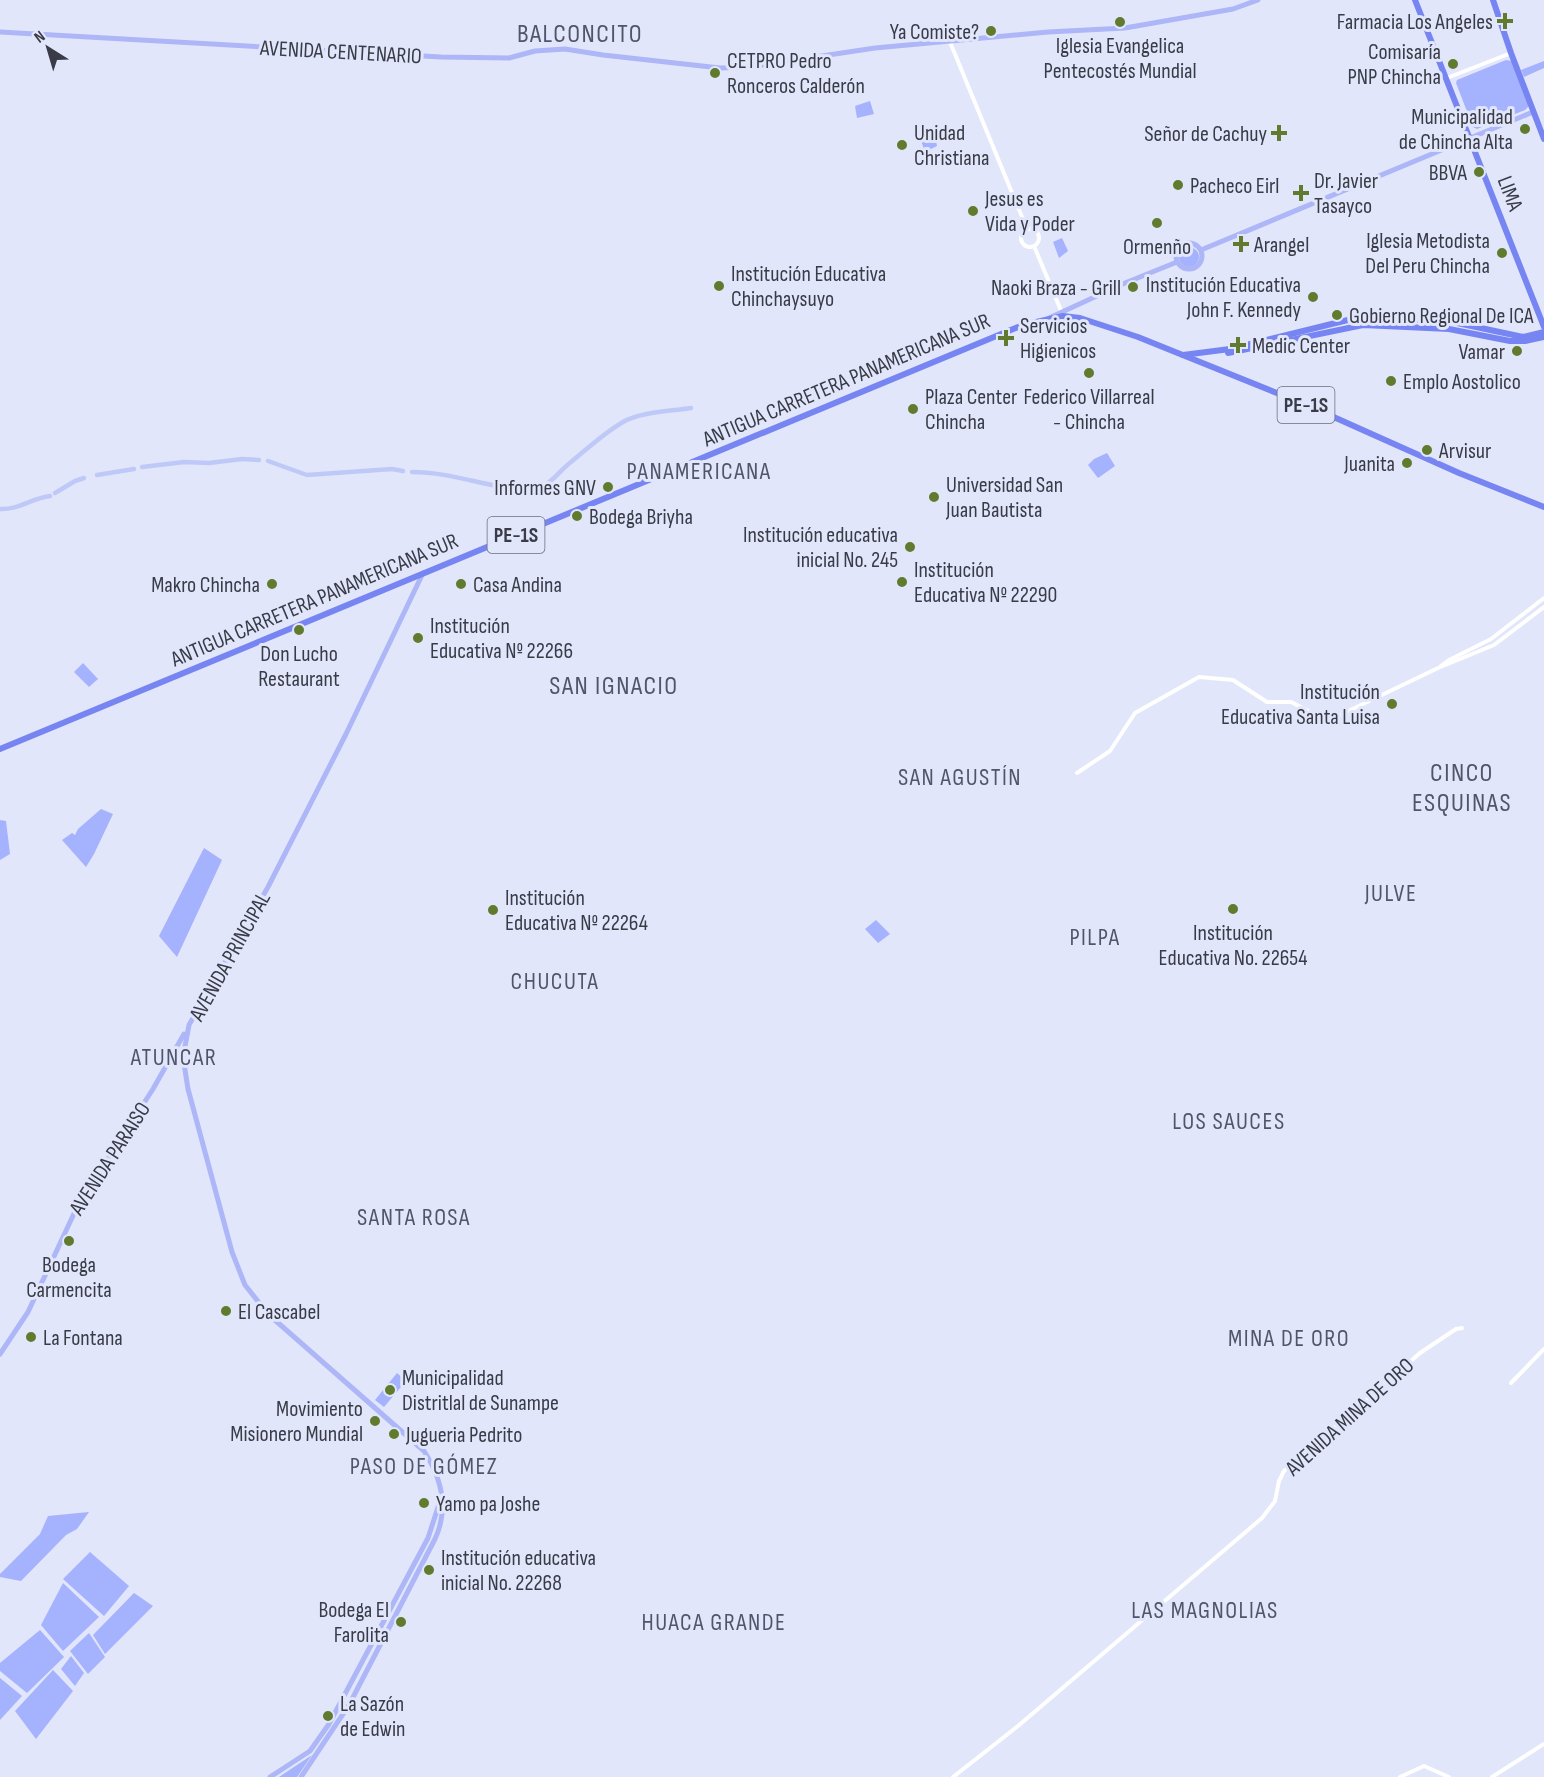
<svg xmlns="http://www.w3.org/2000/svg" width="1544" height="1777" viewBox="0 0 1544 1777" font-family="'Sofia Sans Condensed',sans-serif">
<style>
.green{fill:#a5b2fe}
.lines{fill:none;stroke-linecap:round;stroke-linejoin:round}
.canal{stroke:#bfc9f7;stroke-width:4.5}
.minor{stroke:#fff;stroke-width:4}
.major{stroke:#adb6f7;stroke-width:5}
.highway{stroke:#7785f2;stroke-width:6}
.poi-dot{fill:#617b2e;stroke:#e1e6fb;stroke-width:2}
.labels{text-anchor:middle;stroke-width:6;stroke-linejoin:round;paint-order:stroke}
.shield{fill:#e1e6fb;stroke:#6b6e7c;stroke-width:1.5}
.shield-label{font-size:21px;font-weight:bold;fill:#393b46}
.poi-label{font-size:22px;fill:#393b46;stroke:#e1e6fb;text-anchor:start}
.street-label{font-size:22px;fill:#393b46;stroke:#e1e6fb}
.neighbourhood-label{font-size:24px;letter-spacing:1.5px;fill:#50556b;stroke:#e1e6fb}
.quarter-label{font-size:26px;letter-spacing:1.5px;fill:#50556b;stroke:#e1e6fb}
</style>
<rect width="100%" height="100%" fill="#e1e6fb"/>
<!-- green -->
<g class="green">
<polygon points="1506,60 1512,61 1529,106 1525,110 1477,129 1473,127 1456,83 1457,80"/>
<polygon points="1544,61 1544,68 1524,77 1521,70"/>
<polygon points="870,101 874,114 857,118 855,106"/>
<polygon points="927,130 925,134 928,138 931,138 932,142 936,140 937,146 925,152 919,135"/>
<polygon points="1062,238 1068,251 1059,258 1053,242"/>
<circle cx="1189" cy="257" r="10"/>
<polygon points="1107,453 1115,466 1098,478 1088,465 1094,459"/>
<polygon points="83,663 98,679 89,687 74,672"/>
<polygon points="101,809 113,814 94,854 86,867 62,840 72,833 75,835 78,829"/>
<polygon points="0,820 6,821 10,854 0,860"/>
<polygon points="204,848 222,860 177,957 159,936"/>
<polygon points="876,920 890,934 878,943 865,929"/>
<polygon points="397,1373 406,1381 384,1407 375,1400"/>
<polygon points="89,1512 77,1529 66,1535 21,1581 0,1577 0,1574 40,1534 48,1516"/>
<polygon points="90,1552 129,1586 104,1616 63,1579"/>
<polygon points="63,1583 99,1617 63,1651 41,1625"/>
<polygon points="134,1593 153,1606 105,1654 93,1635"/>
<polygon points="40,1630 64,1657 27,1693 0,1671 0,1663"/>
<polygon points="89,1633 105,1657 88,1674 70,1651"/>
<polygon points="71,1656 84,1673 75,1686 61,1669"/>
<polygon points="53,1670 73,1691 36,1739 15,1711"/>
<polygon points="0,1678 22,1696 0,1720"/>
<polygon points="312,1755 297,1777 279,1777"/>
</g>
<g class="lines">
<!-- canal -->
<g class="canal">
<polyline points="268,461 307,475 392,469 403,471"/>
<polyline points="142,467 184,462 209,463 242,459 259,460"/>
<path d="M412 472C451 472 486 487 524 490"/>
<polyline points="97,475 134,469"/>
<path d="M534 490C549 487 559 471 571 462 587 449 604 433 623 422 639 412 672 411 691 408"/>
<polyline points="55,493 75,481 84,478"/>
<path d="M0 509C18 510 32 498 50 496"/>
</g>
<!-- minor -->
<g class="minor">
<polyline points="950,42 1027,229"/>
<polyline points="1447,78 1511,53"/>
<circle cx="1030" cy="238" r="9"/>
<polyline points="1034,246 1062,313"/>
<polyline points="1441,666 1449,660 1491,639 1544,598"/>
<polyline points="1077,773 1110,751 1135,713 1199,677 1233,680 1267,702 1291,702 1314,714 1338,716 1438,668 1494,645 1544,607"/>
<polyline points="1511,1383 1544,1349"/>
<polyline points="953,1777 1018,1726 1262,1518 1275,1501 1279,1481 1284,1471 1295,1462 1420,1353 1456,1329 1462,1328"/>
<polyline points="1400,1777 1424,1766 1449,1777"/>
<polyline points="1492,1777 1544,1744"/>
</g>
<!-- major -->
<g class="major">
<polyline points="0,32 441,57 509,58 535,51 565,49 603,55 720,68 749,67 875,48 1048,32 1125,28 1233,9 1258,0"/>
<circle cx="1189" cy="256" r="13"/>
<polyline points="1201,250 1533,112"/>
<polyline points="1049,318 1125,283 1177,262"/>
<polyline points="0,1354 28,1312 78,1205 153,1089 184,1034"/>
<polyline points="270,1777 310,1751 329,1724 428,1538 441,1498"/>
<path d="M301 1777 349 1705 435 1539C449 1509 442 1479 424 1451L268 1314 245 1285 232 1252 188 1089 183 1057 189 1025 268 887 346 734 423 573"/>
</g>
<!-- highway -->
<g class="highway">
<polyline points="1415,0 1544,327"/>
<polyline points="1493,0 1511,53 1544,139"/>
<polyline points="1228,353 1363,325 1449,329 1510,341 1525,341 1544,337"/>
<polyline points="1183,355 1230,349 1360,317 1448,321 1523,337 1544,332"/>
<polyline points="0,749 1023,325 1063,316 1080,318 1138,337 1309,406 1459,473 1544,507"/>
</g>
</g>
<!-- markers -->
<g class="poi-dot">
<path d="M1502 12h6v6h6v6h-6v6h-6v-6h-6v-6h6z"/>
<circle cx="1120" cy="22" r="6"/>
<circle cx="991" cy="31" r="6"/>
<circle cx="1453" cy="64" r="6"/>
<circle cx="715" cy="73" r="6"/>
<circle cx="1525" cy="129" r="6"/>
<path d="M1276 124h6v6h6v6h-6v6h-6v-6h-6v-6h6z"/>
<circle cx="902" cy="145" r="6"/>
<circle cx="1479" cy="172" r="6"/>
<circle cx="1178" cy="185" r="6"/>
<path d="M1298 184h6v6h6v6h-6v6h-6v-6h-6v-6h6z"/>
<circle cx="973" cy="211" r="6"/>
<circle cx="1157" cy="223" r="6"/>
<path d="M1238 235h6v6h6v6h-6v6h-6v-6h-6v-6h6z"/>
<circle cx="1502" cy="253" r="6"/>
<circle cx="719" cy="286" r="6"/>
<circle cx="1133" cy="287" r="6"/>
<circle cx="1313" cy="297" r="6"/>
<circle cx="1337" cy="315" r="6"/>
<path d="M1003 329h6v6h6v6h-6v6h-6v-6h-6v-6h6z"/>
<path d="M1235 336h6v6h6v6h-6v6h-6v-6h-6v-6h6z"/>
<circle cx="1517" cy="351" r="6"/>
<circle cx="1089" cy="373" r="6"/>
<circle cx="1391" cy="381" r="6"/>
<circle cx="913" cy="409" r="6"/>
<circle cx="1427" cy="450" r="6"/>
<circle cx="1407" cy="463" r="6"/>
<circle cx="608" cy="487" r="6"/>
<circle cx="934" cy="497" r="6"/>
<circle cx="577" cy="516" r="6"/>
<circle cx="910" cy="547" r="6"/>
<circle cx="902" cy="582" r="6"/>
<circle cx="272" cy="584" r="6"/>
<circle cx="461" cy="584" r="6"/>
<circle cx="299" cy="630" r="6"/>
<circle cx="418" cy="638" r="6"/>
<circle cx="1392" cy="704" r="6"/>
<circle cx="1233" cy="909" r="6"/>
<circle cx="493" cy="910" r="6"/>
<circle cx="69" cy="1241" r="6"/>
<circle cx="226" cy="1311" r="6"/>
<circle cx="31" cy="1337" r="6"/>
<circle cx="390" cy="1390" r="6"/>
<circle cx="375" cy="1421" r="6"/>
<circle cx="394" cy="1434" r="6"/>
<circle cx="424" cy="1503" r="6"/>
<circle cx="429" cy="1570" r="6"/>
<circle cx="401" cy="1622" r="6"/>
<circle cx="328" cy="1716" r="6"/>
</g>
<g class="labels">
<!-- shield labels -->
<g class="shield">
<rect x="1277.5" y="387" width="57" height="36" rx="4.5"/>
<rect x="487.5" y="517" width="57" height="36" rx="4.5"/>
</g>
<g class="shield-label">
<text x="1306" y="412">PE-1S</text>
<text x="516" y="542">PE-1S</text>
</g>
<!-- poi labels -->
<g class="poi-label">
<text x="1493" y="29" text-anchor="end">Farmacia Los Angeles</text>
<text x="979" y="39" text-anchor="end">Ya Comiste?</text>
<text x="1120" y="53" text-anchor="middle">Iglesia Evangelica<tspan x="1120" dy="25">Pentecostés Mundial</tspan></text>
<text x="1441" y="59" text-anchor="end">Comisaría<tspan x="1441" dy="25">PNP Chincha</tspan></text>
<text x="727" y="68">CETPRO Pedro<tspan x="727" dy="25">Ronceros Calderón</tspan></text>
<text x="1513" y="124" text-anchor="end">Municipalidad<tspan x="1513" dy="25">de Chincha Alta</tspan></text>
<text x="914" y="140">Unidad<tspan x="914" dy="25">Christiana</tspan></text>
<text x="1267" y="141" text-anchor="end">Señor de Cachuy</text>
<text x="1467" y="180" text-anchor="end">BBVA</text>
<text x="1314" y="188">Dr. Javier<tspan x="1314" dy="25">Tasayco</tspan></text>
<text x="1190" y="193">Pacheco Eirl</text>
<text x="985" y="206">Jesus es<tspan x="985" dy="25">Vida y Poder</tspan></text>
<text x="1490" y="248" text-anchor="end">Iglesia Metodista<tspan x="1490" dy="25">Del Peru Chincha</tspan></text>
<text x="1254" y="252">Arangel</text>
<text x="1157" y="254" text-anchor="middle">Ormenño</text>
<text x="731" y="281">Institución Educativa<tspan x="731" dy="25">Chinchaysuyo</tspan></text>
<text x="1301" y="292" text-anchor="end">Institución Educativa<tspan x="1301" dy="25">John F. Kennedy</tspan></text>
<text x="1121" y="295" text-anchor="end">Naoki Braza - Grill</text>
<text x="1349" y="323">Gobierno Regional De ICA</text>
<text x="1020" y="333">Servicios<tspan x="1020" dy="25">Higienicos</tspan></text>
<text x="1252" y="353">Medic Center</text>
<text x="1505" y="359" text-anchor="end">Vamar</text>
<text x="1403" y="389">Emplo Aostolico</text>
<text x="925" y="404">Plaza Center<tspan x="925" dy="25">Chincha</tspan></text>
<text x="1089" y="404" text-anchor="middle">Federico Villarreal<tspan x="1089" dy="25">- Chincha</tspan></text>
<text x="1439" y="458">Arvisur</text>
<text x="1395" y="471" text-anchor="end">Juanita</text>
<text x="946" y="492">Universidad San<tspan x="946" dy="25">Juan Bautista</tspan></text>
<text x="596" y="495" text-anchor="end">Informes GNV</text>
<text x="589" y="524">Bodega Briyha</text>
<text x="898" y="542" text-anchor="end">Institución educativa<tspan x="898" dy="25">inicial No. 245</tspan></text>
<text x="914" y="577">Institución<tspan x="914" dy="25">Educativa Nº 22290</tspan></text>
<text x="260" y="592" text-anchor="end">Makro Chincha</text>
<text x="473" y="592">Casa Andina</text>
<text x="430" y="633">Institución<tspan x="430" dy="25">Educativa Nº 22266</tspan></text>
<text x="299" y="661" text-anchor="middle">Don Lucho<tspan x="299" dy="25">Restaurant</tspan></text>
<text x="1380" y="699" text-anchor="end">Institución<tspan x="1380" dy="25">Educativa Santa Luisa</tspan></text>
<text x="505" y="905">Institución<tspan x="505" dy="25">Educativa Nº 22264</tspan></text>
<text x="1233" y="940" text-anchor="middle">Institución<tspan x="1233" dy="25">Educativa No. 22654</tspan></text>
<text x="69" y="1272" text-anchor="middle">Bodega<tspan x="69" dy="25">Carmencita</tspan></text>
<text x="238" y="1319">El Cascabel</text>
<text x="43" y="1345">La Fontana</text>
<text x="402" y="1385">Municipalidad<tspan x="402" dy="25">Distritlal de Sunampe</tspan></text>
<text x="363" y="1416" text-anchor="end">Movimiento<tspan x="363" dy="25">Misionero Mundial</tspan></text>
<text x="406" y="1442">Jugueria Pedrito</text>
<text x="436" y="1511">Yamo pa Joshe</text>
<text x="441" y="1565">Institución educativa<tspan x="441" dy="25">inicial No. 22268</tspan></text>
<text x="389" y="1617" text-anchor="end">Bodega El<tspan x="389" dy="25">Farolita</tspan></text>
<text x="340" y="1711">La Sazón<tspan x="340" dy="25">de Edwin</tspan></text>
</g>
<!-- street labels -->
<g class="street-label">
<text transform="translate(341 51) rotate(3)" y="8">AVENIDA CENTENARIO</text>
<text transform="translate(1511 193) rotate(69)" y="8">LIMA</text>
<text transform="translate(846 379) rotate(-23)" y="8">ANTIGUA CARRETERA PANAMERICANA SUR</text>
<text transform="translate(314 599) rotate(-23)" y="8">ANTIGUA CARRETERA PANAMERICANA SUR</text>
<text transform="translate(229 956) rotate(-61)" y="8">AVENIDA PRINCIPAL</text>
<text transform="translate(109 1158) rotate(-57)" y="8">AVENIDA PARAISO</text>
<text transform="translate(1349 1416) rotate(-42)" y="8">AVENIDA MINA DE ORO</text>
</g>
<!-- neighbourhood labels -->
<g class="neighbourhood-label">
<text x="699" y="479">PANAMERICANA</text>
<text x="960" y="785">SAN AGUSTÍN</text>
<text x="1391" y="901">JULVE</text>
<text x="1095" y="945">PILPA</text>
<text x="555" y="989">CHUCUTA</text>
<text x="174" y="1065">ATUNCAR</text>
<text x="1229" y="1129">LOS SAUCES</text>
<text x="414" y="1225">SANTA ROSA</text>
<text x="1289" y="1346">MINA DE ORO</text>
<text x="424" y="1474">PASO DE GÓMEZ</text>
<text x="1205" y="1618">LAS MAGNOLIAS</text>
<text x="714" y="1630">HUACA GRANDE</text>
</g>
<!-- quarter labels -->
<g class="quarter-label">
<text x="580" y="42">BALCONCITO</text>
<text x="614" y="694">SAN IGNACIO</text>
<text x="1462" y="781">CINCO<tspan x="1462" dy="30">ESQUINAS</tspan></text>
</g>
</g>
<!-- north arrow -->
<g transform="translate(48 48) rotate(323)" stroke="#e1e6fb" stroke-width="4.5" paint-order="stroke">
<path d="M0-4.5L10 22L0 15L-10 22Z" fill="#393b46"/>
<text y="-9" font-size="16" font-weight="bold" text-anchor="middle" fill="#393b46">N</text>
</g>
</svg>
